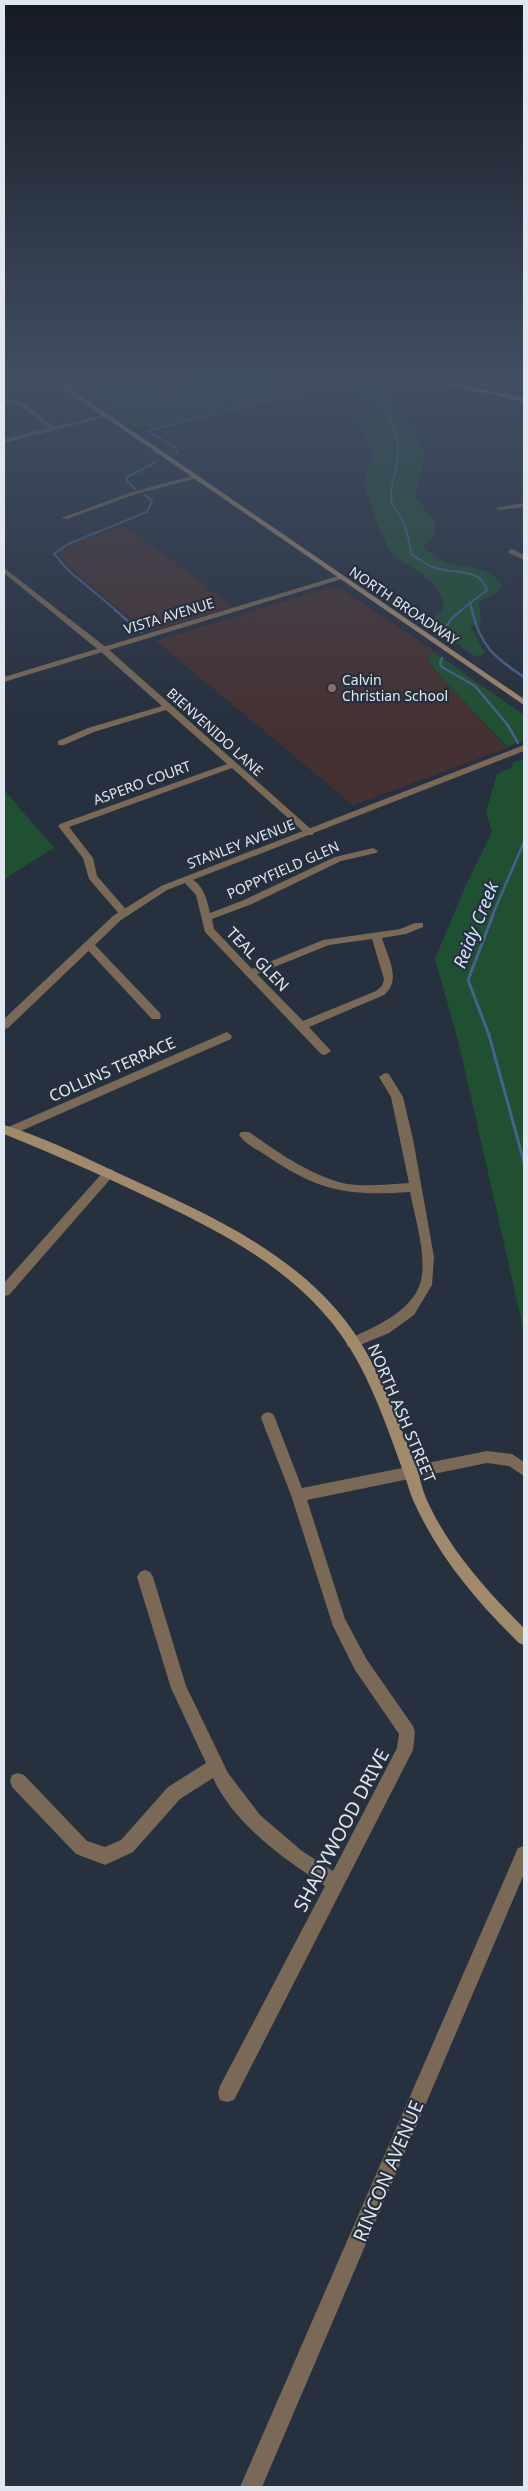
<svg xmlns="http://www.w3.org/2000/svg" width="528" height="2491" viewBox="0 0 528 2491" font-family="'Noto Sans',sans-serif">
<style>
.education{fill:#463132}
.green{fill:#205032}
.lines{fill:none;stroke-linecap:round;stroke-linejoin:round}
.stream-far2{stroke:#47618c;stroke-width:2}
.stream-far1{stroke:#47618c;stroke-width:2.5}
.stream{stroke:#47618c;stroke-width:3}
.minor{fill:#796956;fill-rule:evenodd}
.tertiary{fill:#796956;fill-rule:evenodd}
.secondary{fill:#a1896b;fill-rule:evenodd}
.trunk{fill:#cfac81;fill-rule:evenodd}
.education-dot{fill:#8d6e63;stroke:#27303e;stroke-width:2}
.labels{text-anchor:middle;stroke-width:4.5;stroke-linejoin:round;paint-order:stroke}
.far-street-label{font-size:14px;fill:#e1e7f0;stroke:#27303e}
.far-poi-label{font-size:14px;fill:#e1e7f0;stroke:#27303e;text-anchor:start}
.street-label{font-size:16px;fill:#e1e7f0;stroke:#27303e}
.water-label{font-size:18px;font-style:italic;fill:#d1e3fe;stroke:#27303e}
.near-street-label{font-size:19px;fill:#e1e7f0;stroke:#27303e}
</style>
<rect width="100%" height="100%" fill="#27303e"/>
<!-- education -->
<g class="education">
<polygon points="60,376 337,376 323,386 293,393 159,426 135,427"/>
<polygon points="126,526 233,607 153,631 132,620 79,576 59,555 61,550 88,537"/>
<polygon points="330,587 343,590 437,653 428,656 434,669 507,748 353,805 156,641"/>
</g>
<!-- green -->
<g class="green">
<polygon points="186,376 281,376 283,383 279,390 267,397 159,426 135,427 88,395 145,381 172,399 177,399"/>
<path d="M355 376H368C379 386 423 438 424 450 425 461 418 484 415 496L436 524 434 536 422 547C431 554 441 562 453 565 476 569 486 565 502 585L496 593 479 602 481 625 470 626 485 653 476 657 429 624 435 619V613L443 611C446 583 414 570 394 556L389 550 374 517 364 482 374 454 357 418 379 415 358 387Z"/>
<polygon points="435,653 524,715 524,740 507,747 434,669 428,656"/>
<polygon points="524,759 524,1332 459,1044 435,959 465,887 492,832 486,812 497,774 513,767 512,763"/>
<polygon points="4,790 54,848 4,879"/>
</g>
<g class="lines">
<!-- stream-far2 -->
<g class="stream-far2">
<path d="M364 376C380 401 400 424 398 456 397 470 390 483 391 498 392 509 399 512 403 521 408 531 409 544 412 555 420 559 427 566 436 568 456 575 479 566 487 590L460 611"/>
<polyline points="178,453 175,447 147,431 310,390 326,385 339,376"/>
<polyline points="135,489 127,481 127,477 156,462"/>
<polyline points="470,602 472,611"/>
<polyline points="117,611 69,571 54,554 68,544 147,512 152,501 145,495"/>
</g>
<!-- stream-far1 -->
<g class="stream-far1">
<polyline points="115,610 141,632"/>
<path d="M472 610C480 646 495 658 524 677"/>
<polyline points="442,633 452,618 462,610"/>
<polyline points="442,658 440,664 442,667 475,686 507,724 518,743"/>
<polyline points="492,916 524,842"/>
</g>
<!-- stream -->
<polyline class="stream" points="493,915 468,980 489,1035 524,1162"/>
<!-- minor -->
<g class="minor">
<polygon points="13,376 25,376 4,382 4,378"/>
<polygon points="4,399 21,401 55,427 107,414 110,416 4,443 4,439 49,428 17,404 4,403"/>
<polygon points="195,475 197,476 197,478 133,495 67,519 61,518 129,493"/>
<polygon points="524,503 524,507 499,510 496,508"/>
<polygon points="512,549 524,555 524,560 509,553 508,551"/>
<polygon points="4,568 107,648 313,831 313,835 307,835 232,768 69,827 93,858 97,876 130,914 125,917 121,916 89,879 83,858 58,826 60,824 227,764 166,710 94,732 64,745 58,745 58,741 88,728 162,706 101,652 4,573"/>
<path d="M373 848 378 851 376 853 341 861 252 904 212 919 214 929 252 969 323 940 400 929 415 923H423V927L406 934 382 938C388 958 402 980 384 995L309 1027 331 1051 325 1055 321 1054 205 932 196 895 182 880 187 877C203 882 207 899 210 913L244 900 335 857ZM372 939 384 979 382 986 376 991 303 1021 257 974 329 945Z"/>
<polygon points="88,941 92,942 160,1013 161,1016 160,1019 152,1019 84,946 83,944"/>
<polygon points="227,1032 232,1036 231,1039 14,1134 10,1135 4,1131 6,1128"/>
<path d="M385 1073 389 1074 403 1097 413 1139 434 1257 432 1285 414 1315 389 1333 353 1348 348 1347 346 1343 348 1339C373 1328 411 1312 420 1284 428 1259 415 1218 410 1192 348 1196 320 1192 267 1156 258 1150 245 1144 239 1135L241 1132H249C279 1153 311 1176 347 1184 368 1187 389 1184 409 1183L391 1097 379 1077Z"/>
<polygon points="109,1169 113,1170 115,1173 113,1176 9,1295 4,1296 4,1283 105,1170"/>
<path d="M268 1412 273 1414 275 1418 302 1488 487 1451 512 1454 524 1462V1476L509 1466 487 1463 307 1500 345 1619 367 1660 413 1726 415 1732 413 1750 234 2100 227 2102 220 2100 218 2093 220 2086 325 1886C284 1859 234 1824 213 1778L180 1799 133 1852 105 1865 76 1854 12 1787 10 1781 12 1775 18 1773 24 1775 87 1841 105 1847 121 1840 168 1787 206 1763 171 1688 137 1577 140 1572 145 1570 150 1572 153 1577 186 1686 228 1773 260 1815 302 1851 333 1871 397 1748 399 1734 355 1670 333 1626 291 1495 261 1418 263 1414Z"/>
</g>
<!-- tertiary -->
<g class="tertiary">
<polygon points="509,376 524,378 524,382 510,377"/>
<polygon points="338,576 345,578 4,682 4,677"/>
<polygon points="524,745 524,751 167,890 121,920 8,1028 4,1029 4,1019 113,916 161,886"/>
<polygon points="524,1846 524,1874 262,2487 240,2487 518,1848"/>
</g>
<!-- secondary -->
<g class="secondary">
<polygon points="45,376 52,376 524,699 524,705"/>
<path d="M4 1125C43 1137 82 1156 120 1174 214 1217 318 1261 369 1357 388 1392 402 1431 417 1469 420 1478 422 1489 426 1498 448 1548 486 1590 524 1628V1645L519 1643C476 1601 438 1556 413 1500 409 1491 407 1481 403 1471 390 1435 377 1397 358 1362 313 1278 227 1234 143 1195 97 1173 51 1153 4 1134Z"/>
</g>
<!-- trunk -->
<polygon class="trunk" points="409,376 422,376 524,398 524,402"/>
</g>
<!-- sky -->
<linearGradient id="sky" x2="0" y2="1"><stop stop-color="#151a22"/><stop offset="0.52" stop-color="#414e63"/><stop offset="1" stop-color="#414e63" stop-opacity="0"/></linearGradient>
<rect width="528" height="725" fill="url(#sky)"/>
<!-- markers -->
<circle class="education-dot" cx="332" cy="688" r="5"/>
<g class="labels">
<!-- far-street labels -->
<g class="far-street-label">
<text transform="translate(404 606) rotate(34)" y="5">NORTH BROADWAY</text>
<text transform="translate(169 616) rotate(-17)" y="5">VISTA AVENUE</text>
<text transform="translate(215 732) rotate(42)" y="5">BIENVENIDO LANE</text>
<text transform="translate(142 783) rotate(-20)" y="5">ASPERO COURT</text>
<text transform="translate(241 844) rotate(-21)" y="5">STANLEY AVENUE</text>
<text transform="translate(283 870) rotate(-24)" y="5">POPPYFIELD GLEN</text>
</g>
<!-- far-poi labels -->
<g class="far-poi-label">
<text x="342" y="685">Calvin<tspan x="342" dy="16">Christian School</tspan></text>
</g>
<!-- street labels -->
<g class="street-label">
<text transform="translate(258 959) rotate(46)" y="6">TEAL GLEN</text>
<text transform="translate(112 1069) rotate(-24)" y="6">COLLINS TERRACE</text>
<text transform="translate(402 1413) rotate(67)" y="6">NORTH ASH STREET</text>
</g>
<!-- water labels -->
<g class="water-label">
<text transform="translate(476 925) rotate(-68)" y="6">Reidy Creek</text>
</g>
<!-- near-street labels -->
<g class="near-street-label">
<text transform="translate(341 1830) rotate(-62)" y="7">SHADYWOOD DRIVE</text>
<text transform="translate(388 2171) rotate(-67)" y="7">RINCON AVENUE</text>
</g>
</g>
<!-- border -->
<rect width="528" height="2491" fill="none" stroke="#e1e7f0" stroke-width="10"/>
</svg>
